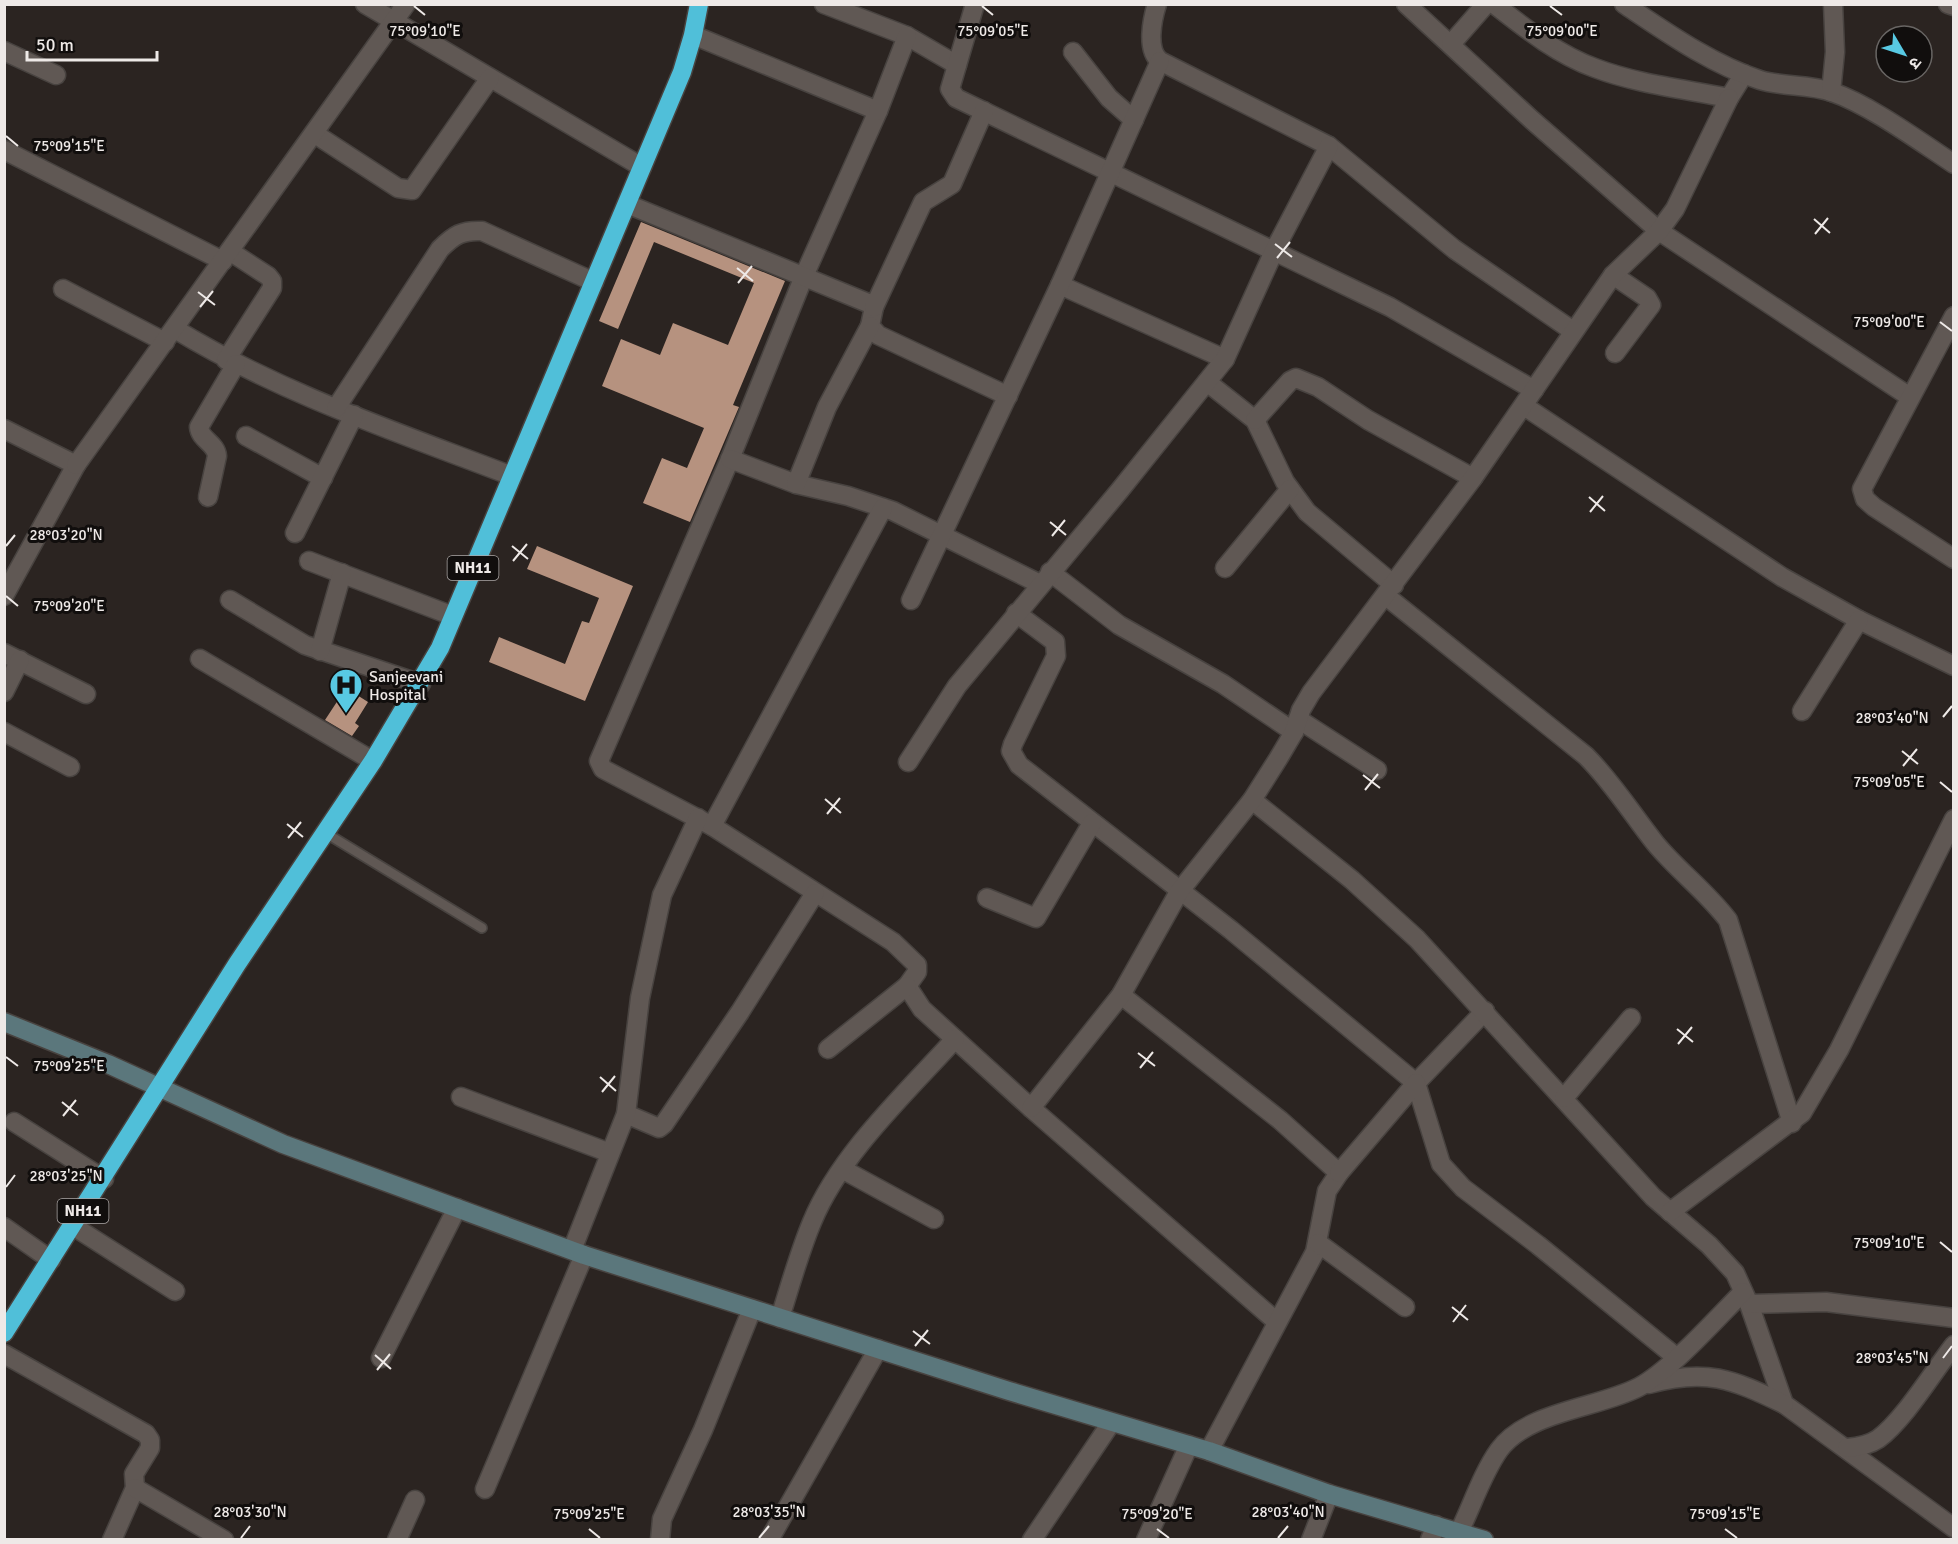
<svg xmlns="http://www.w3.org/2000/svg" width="1958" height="1544" viewBox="0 0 1958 1544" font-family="Signika,'Noto Sans Devanagari',sans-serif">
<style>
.building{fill:#b6927f}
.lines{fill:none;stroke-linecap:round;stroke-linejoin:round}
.lane-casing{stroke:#484340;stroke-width:12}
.street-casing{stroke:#484340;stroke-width:21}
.secondary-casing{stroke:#484340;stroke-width:21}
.highway-casing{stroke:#484340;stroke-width:21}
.lane{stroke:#605854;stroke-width:9}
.street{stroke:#605854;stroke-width:18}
.secondary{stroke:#5b777c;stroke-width:18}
.highway{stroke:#50bfd9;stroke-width:18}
.ticks{fill:none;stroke:#eee9e7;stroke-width:2}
.labels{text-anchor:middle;stroke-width:6;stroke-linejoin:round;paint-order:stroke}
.shield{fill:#110e0d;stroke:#aca7a6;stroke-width:1.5}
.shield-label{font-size:15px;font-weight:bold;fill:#eee9e7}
.poi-label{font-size:16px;fill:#eee9e7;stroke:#110e0d;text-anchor:start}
.ticks-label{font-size:15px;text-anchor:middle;fill:#eee9e7;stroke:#110e0d;stroke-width:6;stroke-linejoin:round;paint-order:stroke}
</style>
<rect width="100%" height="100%" fill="#2b2421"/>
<!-- building -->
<g class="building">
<polygon points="641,222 785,281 733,405 739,407 690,522 643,503 662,458 687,468 704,428 602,386 621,339 660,355 673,323 728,345 754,283 654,242 618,329 599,321"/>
<polygon points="537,546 633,586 585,701 489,662 499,637 565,664 582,621 589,623 599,598 527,569"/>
<polygon points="346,688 368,702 355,723 359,726 352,736 325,720"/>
</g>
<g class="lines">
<defs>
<polyline id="lane" points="324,832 482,928"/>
<g id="street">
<polyline points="365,4 642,167"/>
<polyline points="824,4 907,36 957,65"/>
<polyline points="975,4 950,89 956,98 1390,307 1534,390"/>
<path d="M1157 4C1152 20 1146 50 1160 61L1329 146 1454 249 1573 331"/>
<polyline points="1406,4 1532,120 1659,231 1910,397"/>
<path d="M1494 4C1526 29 1557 54 1595 68 1637 84 1685 89 1729 98L1744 74"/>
<path d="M1624 4C1666 32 1711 64 1760 80 1783 87 1809 84 1832 92 1870 105 1919 141 1954 164"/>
<polyline points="1948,4 1954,6"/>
<polyline points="693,35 878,111 804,276 730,459 599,761 603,769 712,826 893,942 917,965 917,972 907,986 922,1009 1031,1108 1277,1322"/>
<polyline points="1451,44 1486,4"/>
<polyline points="4,51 56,75"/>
<polyline points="1073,52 1109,98 1134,120"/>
<polyline points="1831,92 1835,52 1833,4"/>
<polyline points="878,111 907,36"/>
<polyline points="315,134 398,188 412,190 490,78"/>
<polyline points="4,150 223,261"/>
<polyline points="627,204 868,303 874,307 870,326 878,335 1008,396"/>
<polyline points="1613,275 1647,298 1651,305 1615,353"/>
<polyline points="1060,285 1225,359"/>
<polyline points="63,289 165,342"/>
<polyline points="874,307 923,202 952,184 984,111"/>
<polyline points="1954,316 1862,489 1865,499 1874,507 1954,559"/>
<path d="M175 329C280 393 397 432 512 476"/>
<polyline points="226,360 272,288 272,281 268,276 231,252"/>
<polyline points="1207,382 1255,420 1285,482 1307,512 1394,585"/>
<polyline points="1524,406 1782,577 1859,620 1954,666"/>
<path d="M336 408 440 249C454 235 462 230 482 231L594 282"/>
<polyline points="1255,420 1290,381 1296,378 1318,387 1368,420 1473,478"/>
<polyline points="4,429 76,465 4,596"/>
<polyline points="246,436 323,478"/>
<polyline points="730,459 796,484 848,496 893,511 1040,584"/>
<polyline points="76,465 406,4"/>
<polyline points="796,484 827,407 870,326"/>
<path d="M208 497 217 456C216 443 200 440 199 427L236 364"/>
<polyline points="295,533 354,415"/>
<polyline points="309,561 453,616"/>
<polyline points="1225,568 1290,489"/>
<polyline points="1050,572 1119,625 1223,684 1294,732"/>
<path d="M1386 596 1586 756C1613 783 1632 814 1655 843 1677 870 1706 891 1728 920L1792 1123"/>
<polyline points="230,600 305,645 421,684"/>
<polyline points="911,600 1060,285 1160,61"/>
<polyline points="1016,613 1055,642 1056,656 1013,744 1011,751 1019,765 1231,930 1416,1083 1485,1011"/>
<polyline points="320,651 342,573"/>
<polyline points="4,653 86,694"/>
<polyline points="200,659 373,761"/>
<polyline points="4,692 20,660"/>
<polyline points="1802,711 1859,620"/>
<polyline points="1298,719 1377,770"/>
<polyline points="4,732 70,767"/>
<polyline points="908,762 957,686 1120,490 1225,359 1275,249 1329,146"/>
<polyline points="1252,800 1352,880 1417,939 1653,1197 1709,1245 1735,1273 1749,1304 1784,1404 1954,1528"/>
<polyline points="712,826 883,508"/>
<polyline points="987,898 1036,918 1092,823"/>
<polyline points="1121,995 1280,1120 1339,1173 1327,1191 1315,1252 1209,1451"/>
<polyline points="828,1049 907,986"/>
<polyline points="1416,1083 1441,1164 1463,1188 1538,1245 1676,1357"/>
<polyline points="461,1097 610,1153"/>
<polyline points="1564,1098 1631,1018"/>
<polyline points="1031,1108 1121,995 1179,892 1252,800 1278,759 1294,732 1301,710 1311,693 1473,478 1613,275 1659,231 1675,209 1729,98"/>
<polyline points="626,1114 659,1128 664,1124 740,1012 815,893"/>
<polyline points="14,1122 104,1179"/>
<polyline points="842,1169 934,1219"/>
<polyline points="1339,1173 1416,1083"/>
<polyline points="1670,1212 1802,1113 1839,1050 1954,819"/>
<polyline points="73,1226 175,1291"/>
<polyline points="4,1227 51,1260"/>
<polyline points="1318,1243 1405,1307"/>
<polyline points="572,1250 626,1114 640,998 662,895 698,818"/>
<polyline points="1749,1304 1826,1302 1954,1318"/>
<path d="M780 1318C790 1286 799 1253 812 1222 840 1154 906 1093 955 1039"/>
<polyline points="4,1354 146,1434 150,1440 150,1448 134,1474 135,1488 112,1540"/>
<polyline points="381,1358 457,1208"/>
<path d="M1649 1384C1706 1368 1732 1379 1784 1404"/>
<path d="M1847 1448C1858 1447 1869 1445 1878 1439 1904 1420 1933 1372 1954 1345"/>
<polyline points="135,1488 224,1540"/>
<polyline points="485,1489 584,1255"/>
<path d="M1459 1532C1472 1506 1482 1474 1499 1450 1527 1411 1599 1408 1639 1387 1672 1369 1716 1319 1743 1292"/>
<polyline points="397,1540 415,1500"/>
<polyline points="660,1540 662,1519 703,1430 752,1309"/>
<polyline points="769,1540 878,1349"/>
<polyline points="1032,1540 1111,1423"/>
<polyline points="1146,1540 1189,1445"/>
<polyline points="1311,1540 1329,1494"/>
<polyline points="1430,1540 1436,1525"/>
</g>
<polyline id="secondary" points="4,1022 108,1064 283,1144 584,1255 1009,1391 1209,1451 1329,1494 1484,1540"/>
<polyline id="highway" points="4,1333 237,964 373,761 440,648 682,72 693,35 699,4"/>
</defs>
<!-- lane casing -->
<use href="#lane" class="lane-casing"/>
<!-- street casing -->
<use href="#street" class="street-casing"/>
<!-- secondary casing -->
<use href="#secondary" class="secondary-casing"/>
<!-- highway casing -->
<use href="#highway" class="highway-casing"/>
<!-- lane -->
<use href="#lane" class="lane"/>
<!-- street -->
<use href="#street" class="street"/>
<!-- secondary -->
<use href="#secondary" class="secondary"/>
<!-- highway -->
<use href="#highway" class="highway"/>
</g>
<!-- ticks -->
<path class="ticks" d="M414 6 425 15M982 6 993 15M1550 6 1562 15M6 136 18 146M1814 219 1830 233M1815 234 1828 218M1275 244 1292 257M1277 258 1290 242M737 268 753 281M738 283 752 266M198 292 215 305M200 307 213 291M1940 322 1952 331M1589 497 1605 511M1590 512 1603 496M1050 522 1066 535M1052 536 1065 520M6 546 15 535M512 546 528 559M513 561 527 544M6 596 18 606M1943 717 1952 706M1902 751 1918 764M1903 766 1917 749M1363 775 1380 788M1940 782 1952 792M1365 790 1378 774M825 799 841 813M827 814 840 798M287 824 303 837M288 838 301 822M1677 1029 1693 1042M1678 1044 1692 1027M1138 1053 1155 1066M6 1057 18 1066M1140 1068 1153 1052M600 1077 616 1091M602 1092 615 1076M62 1102 78 1115M63 1116 76 1100M6 1187 15 1175M1940 1242 1952 1252M1452 1307 1468 1320M1453 1322 1466 1305M913 1331 930 1344M915 1346 928 1330M375 1355 391 1369M1943 1358 1952 1346M377 1370 390 1354M589 1529 600 1538M1157 1529 1169 1538M1725 1529 1737 1538M241 1538 250 1526M759 1538 769 1526M1278 1538 1288 1526"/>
<!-- icons -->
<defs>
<symbol id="hospital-pin" viewBox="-11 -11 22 30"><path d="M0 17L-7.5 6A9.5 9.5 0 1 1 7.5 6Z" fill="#58c9e3" stroke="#110e0d"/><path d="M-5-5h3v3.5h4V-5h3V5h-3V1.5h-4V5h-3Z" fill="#111"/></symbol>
</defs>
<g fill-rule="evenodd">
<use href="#hospital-pin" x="327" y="666" width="38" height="52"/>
</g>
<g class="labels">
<!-- shield labels -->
<g class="shield">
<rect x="447.5" y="556" width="51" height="24" rx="4.5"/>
<rect x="57.5" y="1199" width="51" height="24" rx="4.5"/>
</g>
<g class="shield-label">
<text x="473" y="573">NH11</text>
<text x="83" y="1216">NH11</text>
</g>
<!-- poi labels -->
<g class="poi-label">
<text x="369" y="682">Sanjeevani<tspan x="369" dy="18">Hospital</tspan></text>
</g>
</g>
<g class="ticks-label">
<text x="1562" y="36">75°09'00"E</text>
<text x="425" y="36">75°09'10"E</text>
<text x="993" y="36">75°09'05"E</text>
<text x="69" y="151">75°09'15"E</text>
<text x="1889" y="327">75°09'00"E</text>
<text x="66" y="540">28°03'20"N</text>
<text x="69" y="611">75°09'20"E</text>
<text x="1892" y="723">28°03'40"N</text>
<text x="1889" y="787">75°09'05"E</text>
<text x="69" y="1071">75°09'25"E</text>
<text x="66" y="1181">28°03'25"N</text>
<text x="1889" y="1248">75°09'10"E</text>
<text x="1892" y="1363">28°03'45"N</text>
<text x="250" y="1517">28°03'30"N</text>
<text x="769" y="1517">28°03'35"N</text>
<text x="1288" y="1517">28°03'40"N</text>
<text x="589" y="1519">75°09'25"E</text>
<text x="1157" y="1519">75°09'20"E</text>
<text x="1725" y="1519">75°09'15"E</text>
</g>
<!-- border -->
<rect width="1958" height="1544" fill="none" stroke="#eee9e7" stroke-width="12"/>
<!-- north arrow -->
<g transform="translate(1904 54) rotate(129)"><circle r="28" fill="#110e0d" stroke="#696664" stroke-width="1.5"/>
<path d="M0-4.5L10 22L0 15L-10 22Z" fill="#58c9e3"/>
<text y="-9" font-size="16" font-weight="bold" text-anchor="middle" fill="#eee9e7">उ</text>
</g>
<!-- scale -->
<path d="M27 51v9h130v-9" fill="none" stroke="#eee9e7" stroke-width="3"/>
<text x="36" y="51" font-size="18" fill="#eee9e7" stroke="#110e0d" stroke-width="4.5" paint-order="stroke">50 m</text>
</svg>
